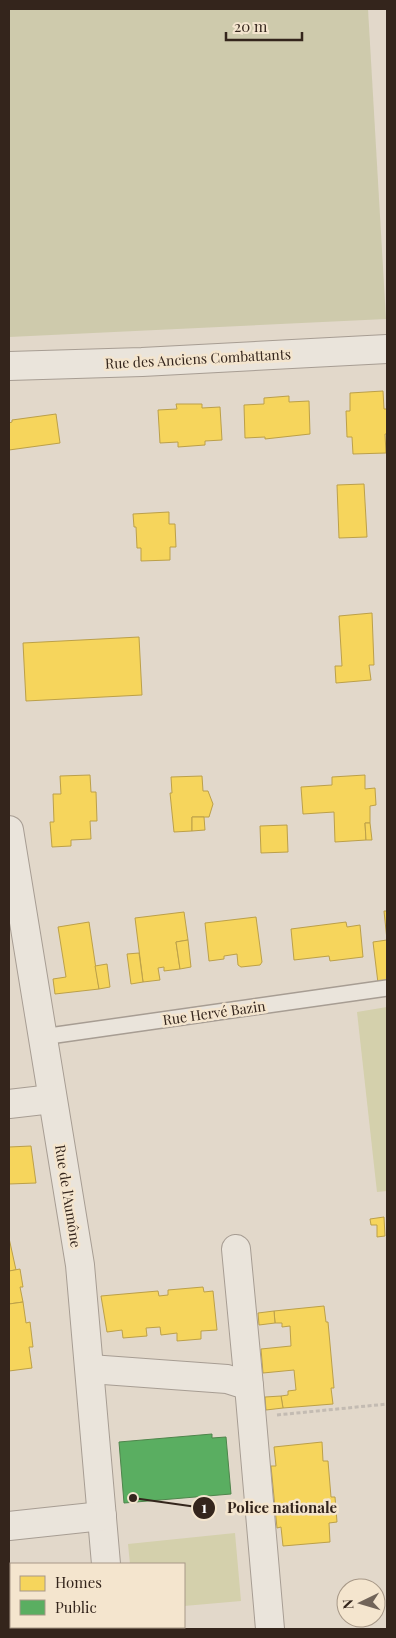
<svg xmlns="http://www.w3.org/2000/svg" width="396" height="1638" viewBox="0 0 396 1638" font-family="'Playfair Display',serif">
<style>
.green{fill:#d4d0ac}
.cemetery{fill:#cecaac}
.homes{fill:#f6d55c;stroke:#bca049}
.public{fill:#5aae61;stroke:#4f854c}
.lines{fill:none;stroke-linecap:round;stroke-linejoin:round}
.service-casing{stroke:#a79d93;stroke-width:18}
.minor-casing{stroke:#a79d93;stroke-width:30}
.path{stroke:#c3bbb2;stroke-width:3;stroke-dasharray:4 2.5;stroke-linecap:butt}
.service{stroke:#eae4db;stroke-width:15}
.minor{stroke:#eae4db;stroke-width:28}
.labels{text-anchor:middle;stroke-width:5;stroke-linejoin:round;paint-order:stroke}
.street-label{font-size:14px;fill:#34251c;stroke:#f4e5ce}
.leader{fill:none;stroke:#34251c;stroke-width:2}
.callout-dot{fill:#34251c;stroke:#f4e5ce;stroke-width:2}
.mark-label{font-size:15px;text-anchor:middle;font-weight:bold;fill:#fff}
.callout-label{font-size:15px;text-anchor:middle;font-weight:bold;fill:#34251c;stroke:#f4e5ce;stroke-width:5;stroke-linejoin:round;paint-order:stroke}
</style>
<rect width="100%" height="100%" fill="#e2d8ca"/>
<!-- green -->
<g class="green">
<polygon points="387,1007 387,1191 377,1192 357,1012"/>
<polygon points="235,1533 241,1601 184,1606 184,1564 130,1564 128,1544"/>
</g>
<!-- cemetery -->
<polygon class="cemetery" points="9,9 368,9 386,319 9,337"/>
<!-- homes -->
<g class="homes">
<polygon points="383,391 384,409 387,409 387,434 385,434 386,453 353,454 352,437 347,437 346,411 350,411 350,393"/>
<polygon points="289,396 289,402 309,401 310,434 265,439 265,437 245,438 244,405 264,404 264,398"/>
<polygon points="176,404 202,404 202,408 220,407 222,440 205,441 205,445 178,447 178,442 160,443 158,410 177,409"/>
<polygon points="56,414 60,443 9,450 9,423 12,422 12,420"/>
<polygon points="364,484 367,537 339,538 337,485"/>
<polygon points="169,512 169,524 175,524 176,547 170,547 170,560 141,561 141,548 137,548 136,527 134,527 133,514"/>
<polygon points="372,613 374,665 369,665 371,680 336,683 335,666 342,666 339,616"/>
<polygon points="139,637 142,695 26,701 23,643"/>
<polygon points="90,775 91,792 96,792 97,821 90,821 91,839 71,840 71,846 52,847 50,822 54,822 53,794 61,794 60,776"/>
<polygon points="365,775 365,789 375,788 376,805 370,806 370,823 365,823 366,840 335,842 334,812 303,814 301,787 332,785 332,777"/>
<polygon points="202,776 203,791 208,791 213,804 209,817 192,817 192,831 174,832 170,793 172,793 171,777"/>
<polygon points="192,817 204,817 205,830 192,831"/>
<polygon points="365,823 370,823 372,840 366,840"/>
<polygon points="287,825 288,852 261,853 260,826"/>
<polygon points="384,911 387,911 387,982 378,983 373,942 387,940"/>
<polygon points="184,912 188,940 176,942 180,969 164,971 164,967 158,968 160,980 143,982 135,918"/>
<polygon points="256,917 262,962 260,965 241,967 238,965 237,954 224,956 224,959 209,961 205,923"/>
<polygon points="89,922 99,989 55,994 53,979 66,977 58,927"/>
<polygon points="346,922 347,927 360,925 363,957 330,961 329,956 294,960 291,929"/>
<polygon points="188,940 191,967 180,969 176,942"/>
<polygon points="139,953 143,982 131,984 127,954"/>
<polygon points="107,964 110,987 99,989 95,966"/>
<polygon points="31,1146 36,1183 9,1184 9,1147"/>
<polygon points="384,1217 385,1236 377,1237 377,1225 371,1225 370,1219"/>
<polygon points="9,1238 16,1270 9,1271"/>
<polygon points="20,1269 23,1287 20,1287 23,1302 9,1304 9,1271"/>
<polygon points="203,1287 204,1292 213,1291 217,1330 201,1331 201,1339 177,1341 177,1333 161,1335 160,1327 146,1328 147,1336 123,1338 122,1330 107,1332 101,1296 158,1291 159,1296 168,1295 168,1290"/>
<polygon points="23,1302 26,1323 30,1322 33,1347 29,1347 32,1368 9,1371 9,1304"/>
<polygon points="324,1306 326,1322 328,1322 334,1388 331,1388 333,1404 283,1408 281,1396 288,1395 288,1391 296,1390 294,1370 263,1373 261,1349 291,1346 290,1326 282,1327 282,1323 275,1323 274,1311"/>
<polygon points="274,1311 275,1323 259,1325 258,1313"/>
<polygon points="281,1396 283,1408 266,1410 265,1397"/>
<polygon points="322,1442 323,1461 328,1461 331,1497 335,1497 337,1522 329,1523 330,1542 283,1546 281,1527 277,1528 271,1466 276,1466 274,1447"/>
</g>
<!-- public -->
<polygon class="public" points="212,1434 212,1438 226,1437 231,1494 124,1503 119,1442"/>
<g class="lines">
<defs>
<polyline id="service" points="42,1037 387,988"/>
<g id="minor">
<polyline points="9,366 142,362 387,349"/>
<polyline points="9,830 80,1265 106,1564"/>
<polyline points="9,1104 52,1099"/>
<polyline points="236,1249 249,1386"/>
<polyline points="90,1369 227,1379 249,1386 270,1629"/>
<polyline points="9,1526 102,1516"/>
<polyline points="9,1611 11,1611"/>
<polyline points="112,1627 112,1629"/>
</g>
</defs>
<!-- service casing -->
<use href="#service" class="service-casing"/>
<!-- minor casing -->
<use href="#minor" class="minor-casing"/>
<!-- path -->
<polyline class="path" points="277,1415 387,1404"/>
<!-- service -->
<use href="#service" class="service"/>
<!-- minor -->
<use href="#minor" class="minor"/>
</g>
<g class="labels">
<!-- street labels -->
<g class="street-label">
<text transform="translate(198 359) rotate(-3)" y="5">Rue des Anciens Combattants</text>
<text transform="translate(214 1013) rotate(-8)" y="5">Rue Hervé Bazin</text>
<text transform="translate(68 1196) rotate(81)" y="5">Rue de l'Aumône</text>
</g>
</g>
<!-- callouts -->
<path class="leader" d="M133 1498L204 1508"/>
<g class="callout-dot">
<circle cx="133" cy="1498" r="5"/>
<circle cx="204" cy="1508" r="12"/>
</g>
<g class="mark-label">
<text x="204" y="1513">1</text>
</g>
<g class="callout-label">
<text x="282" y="1513">Police nationale</text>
</g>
<!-- border -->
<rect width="396" height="1638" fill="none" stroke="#34251c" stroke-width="20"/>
<!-- legend -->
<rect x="10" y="1563" width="175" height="65" fill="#f4e5ce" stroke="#a79887"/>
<rect x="20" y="1576" width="25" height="15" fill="#f6d55c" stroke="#a79887"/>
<text x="55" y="1588" font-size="15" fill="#34251c">Homes</text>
<rect x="20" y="1600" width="25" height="15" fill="#5aae61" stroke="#a79887"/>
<text x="55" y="1613" font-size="15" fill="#34251c">Public</text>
<!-- north arrow -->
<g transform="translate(361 1603) rotate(265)"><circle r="24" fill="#f4e5ce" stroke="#a79887"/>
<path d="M0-4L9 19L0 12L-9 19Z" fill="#716459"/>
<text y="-8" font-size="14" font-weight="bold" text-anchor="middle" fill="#34251c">N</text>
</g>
<!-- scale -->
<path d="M226 32v8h76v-8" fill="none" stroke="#34251c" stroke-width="2.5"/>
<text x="234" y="32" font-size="15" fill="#34251c" stroke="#f4e5ce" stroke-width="4" paint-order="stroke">20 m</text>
</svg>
